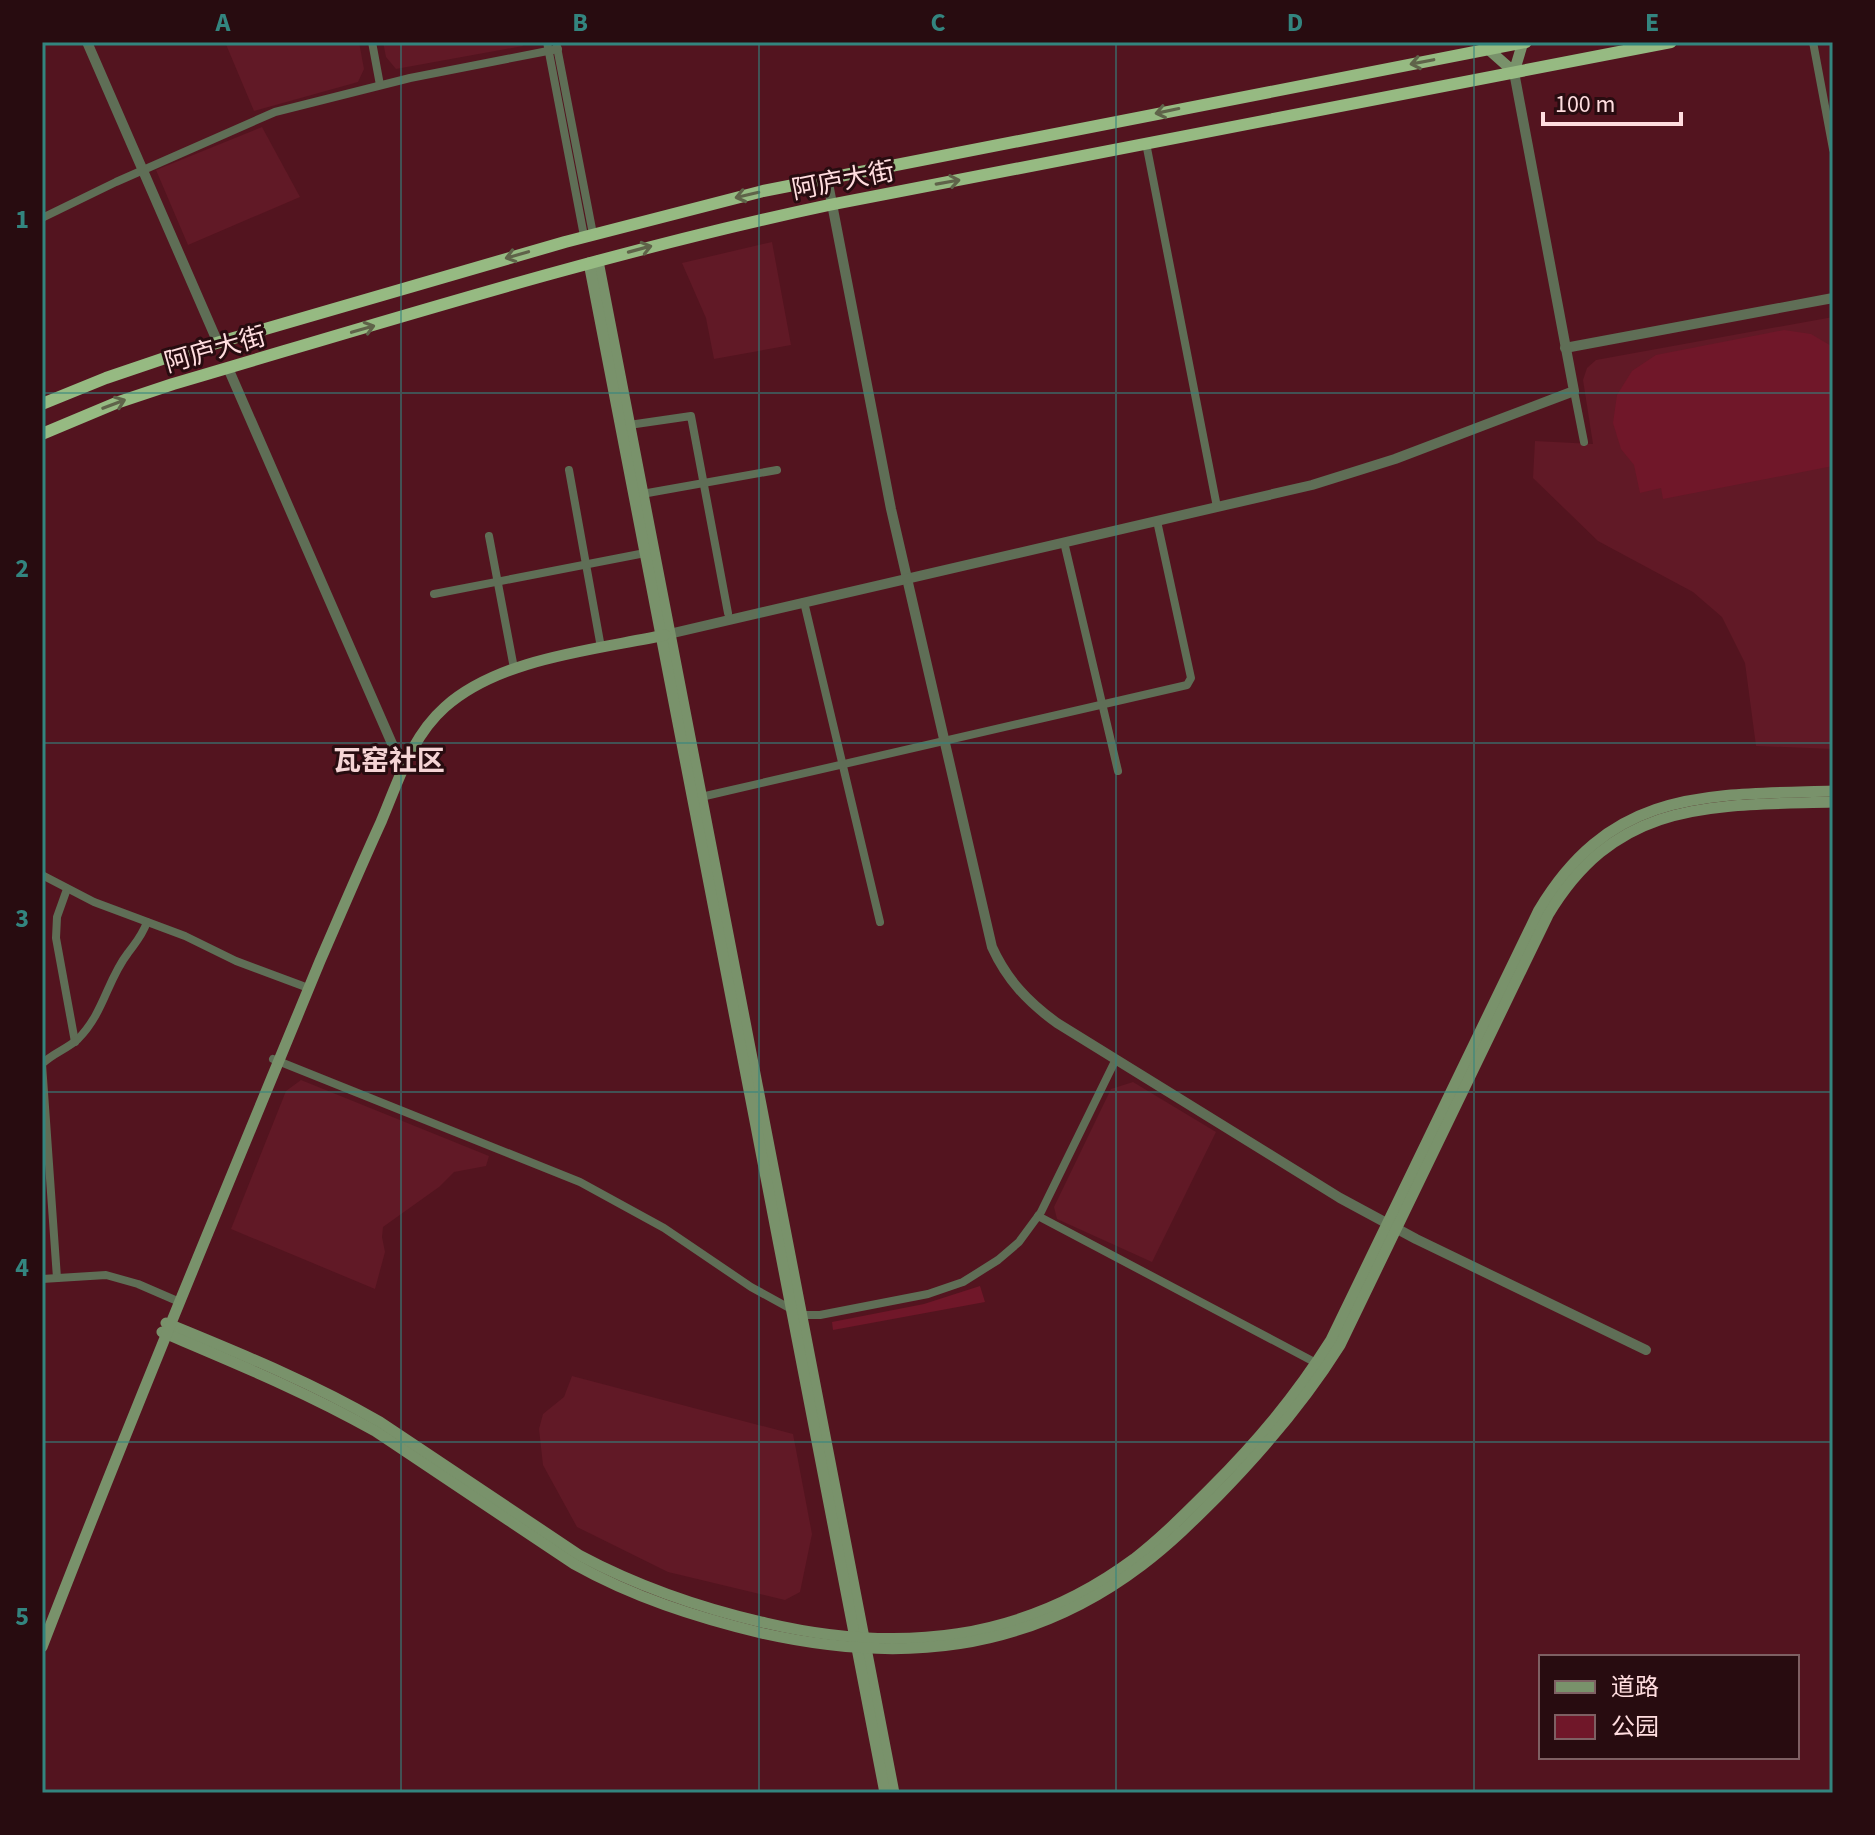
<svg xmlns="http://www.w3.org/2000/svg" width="1875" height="1835" viewBox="0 0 1875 1835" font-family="'Source Sans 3','Noto Sans SC',sans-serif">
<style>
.built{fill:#611926}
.green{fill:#701729}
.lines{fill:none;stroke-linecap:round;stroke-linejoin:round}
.minor{stroke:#5f6e56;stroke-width:8}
.tertiary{stroke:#5f6e56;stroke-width:10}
.secondary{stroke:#79926b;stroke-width:11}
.trunk{stroke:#96ba82;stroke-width:12}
.oneway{stroke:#5f6349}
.grid{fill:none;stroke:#33857f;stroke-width:2;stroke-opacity:0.55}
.labels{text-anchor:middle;stroke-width:6;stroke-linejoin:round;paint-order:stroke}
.street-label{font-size:26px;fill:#ffdddf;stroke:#280c10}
.neighbourhood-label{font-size:28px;font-weight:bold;fill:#f5d4d5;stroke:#280c10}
.neatline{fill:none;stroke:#33857f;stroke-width:3}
.grid-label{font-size:26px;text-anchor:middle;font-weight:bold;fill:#33857f}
</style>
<rect width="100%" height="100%" fill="#53141f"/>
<!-- built -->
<g class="built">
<polygon points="225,42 359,42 364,69 358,82 254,111"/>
<polygon points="383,42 522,42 523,46 396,69 386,57"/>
<polygon points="262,127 300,197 188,245 156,170"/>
<polygon points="772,242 791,345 714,359 706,318 682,263"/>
<polygon points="1833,317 1833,749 1756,746 1745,663 1722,617 1693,592 1598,541 1533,478 1535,441 1593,444 1583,380 1587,368 1596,360"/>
<polygon points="301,1080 489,1156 486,1166 454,1172 439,1187 383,1227 382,1237 385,1252 375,1289 231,1229 286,1091"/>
<polygon points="1133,1082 1216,1132 1152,1262 1057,1219 1054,1207 1111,1089"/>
<polygon points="572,1376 793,1434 812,1534 800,1592 785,1600 668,1572 577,1527 543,1465 539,1429 543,1414 564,1397"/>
</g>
<!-- green -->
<g class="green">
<polygon points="1784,330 1811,334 1833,347 1833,466 1663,499 1661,488 1640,493 1634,465 1621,449 1613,423 1617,395 1632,371 1656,355"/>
<polygon points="980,1286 985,1302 833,1330 832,1322 924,1304"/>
</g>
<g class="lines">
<!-- minor -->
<g class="minor">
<polyline points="372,42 380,85"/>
<polyline points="547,42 584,236"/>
<polyline points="556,42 593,234"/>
<polyline points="1813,42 1833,149"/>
<polyline points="1146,143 1217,507"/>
<polyline points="42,218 116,182 275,112 410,78 558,49"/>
<polyline points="1574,391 1584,442"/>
<polyline points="629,425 691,416 728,613"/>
<polyline points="569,470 600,642"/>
<polyline points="642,494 777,470"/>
<polyline points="489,536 513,663"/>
<polyline points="1064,542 1118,771"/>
<polyline points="434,594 645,553"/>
<polyline points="804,602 880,922"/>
<polyline points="701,797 1187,685 1191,678 1157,521"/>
<polyline points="42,875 94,902 185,936 236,961 303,986"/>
<polyline points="67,889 57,917 56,938 75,1042"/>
<polyline points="273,1059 580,1182 664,1228 751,1287 802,1315 820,1315 928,1294 963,1282 998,1260 1019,1242 1041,1212 1116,1059"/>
<polyline points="1038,1216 1320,1365"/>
<path d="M57 1278 42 1064C53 1053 67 1049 78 1039 104 1013 107 980 128 953 136 942 142 936 147 922"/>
<polyline points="42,1279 106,1275 138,1284 175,1300"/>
</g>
<!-- tertiary -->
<g class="tertiary">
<polyline points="87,42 218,343"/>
<path d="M827 178 891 509 992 947C1007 980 1028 1002 1057 1023L1340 1198 1416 1239 1646 1350"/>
<polyline points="1565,348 1833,298"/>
<polyline points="228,368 400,762"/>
<polyline points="669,634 1312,485 1395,459 1574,391 1514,72"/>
</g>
<!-- secondary -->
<g class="secondary">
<polyline points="1486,42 1488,49 1514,72 1523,42"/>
<polyline points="598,261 894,1793"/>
<polyline points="589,263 885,1793"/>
<path d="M166 1323C239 1353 311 1382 380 1422L579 1555C639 1587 700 1608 766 1623 899 1654 1022 1642 1134 1559 1161 1538 1185 1514 1210 1489 1257 1442 1295 1397 1331 1340L1539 910C1612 788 1707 795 1833 791"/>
<path d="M162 1332C235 1363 306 1392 375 1431L574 1564C633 1597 695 1617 761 1633 899 1664 1026 1653 1142 1565 1170 1544 1194 1520 1218 1496 1265 1448 1305 1401 1340 1345L1548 915C1618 798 1712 806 1833 802"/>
<path d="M42 1647C131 1417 226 1189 320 961 340 915 360 868 381 822 398 782 411 737 445 707 500 658 594 650 665 635"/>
</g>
<!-- trunk -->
<g class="trunk">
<polyline points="42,404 106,378 165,358 565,242 763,191 1526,42"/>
<path d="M42 434 116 403 173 384C391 320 607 252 829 205L1671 42"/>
</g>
</g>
<!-- one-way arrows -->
<defs><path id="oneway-shaft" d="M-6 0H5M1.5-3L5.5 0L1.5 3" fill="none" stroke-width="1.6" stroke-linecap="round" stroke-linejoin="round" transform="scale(2)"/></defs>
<g class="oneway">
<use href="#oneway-shaft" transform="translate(1422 62) rotate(169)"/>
<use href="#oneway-shaft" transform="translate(1167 111) rotate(168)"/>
<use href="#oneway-shaft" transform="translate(948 182) rotate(-10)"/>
<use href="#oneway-shaft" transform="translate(747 195) rotate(167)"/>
<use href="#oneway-shaft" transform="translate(640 249) rotate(-15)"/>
<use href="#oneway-shaft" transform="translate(517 255) rotate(164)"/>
<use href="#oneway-shaft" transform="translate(363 329) rotate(-16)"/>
<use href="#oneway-shaft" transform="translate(114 404) rotate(-21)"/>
</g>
<!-- grid -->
<path class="grid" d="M401 42V1793M759 42V1793M1116 42V1793M1474 42V1793M42 393H1833M42 743H1833M42 1092H1833M42 1442H1833"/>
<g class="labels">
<!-- street labels -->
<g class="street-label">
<text transform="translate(843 180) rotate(-11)" y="9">阿庐大街</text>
<text transform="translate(215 349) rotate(-16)" y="9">阿庐大街</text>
</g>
<!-- neighbourhood labels -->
<g class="neighbourhood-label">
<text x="389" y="770">瓦窑社区</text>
</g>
</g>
<!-- border -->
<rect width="1875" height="1835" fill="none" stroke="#280c10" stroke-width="88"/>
<!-- legend -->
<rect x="1539" y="1655" width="260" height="104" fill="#280c10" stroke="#7e6063" stroke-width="2"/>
<rect x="1555" y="1681" width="40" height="12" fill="#79926b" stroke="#7e6063" stroke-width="2"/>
<text x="1611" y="1695" font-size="24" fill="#ffdddf">道路</text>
<rect x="1555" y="1715" width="40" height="24" fill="#701729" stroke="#7e6063" stroke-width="2"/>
<text x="1611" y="1735" font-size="24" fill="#ffdddf">公园</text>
<!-- scale -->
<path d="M1543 112v12h138v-12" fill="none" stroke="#ffdddf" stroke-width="4"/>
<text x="1555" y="112" font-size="24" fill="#ffdddf" stroke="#280c10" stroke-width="6" paint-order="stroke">100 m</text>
<rect x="44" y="44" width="1787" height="1747" class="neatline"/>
<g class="grid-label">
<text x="223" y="31">A</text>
<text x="580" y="31">B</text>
<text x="938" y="31">C</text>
<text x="1295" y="31">D</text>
<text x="1652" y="31">E</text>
<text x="22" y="228">1</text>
<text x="22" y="577">2</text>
<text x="22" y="927">3</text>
<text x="22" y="1276">4</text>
<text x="22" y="1625">5</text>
</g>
</svg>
